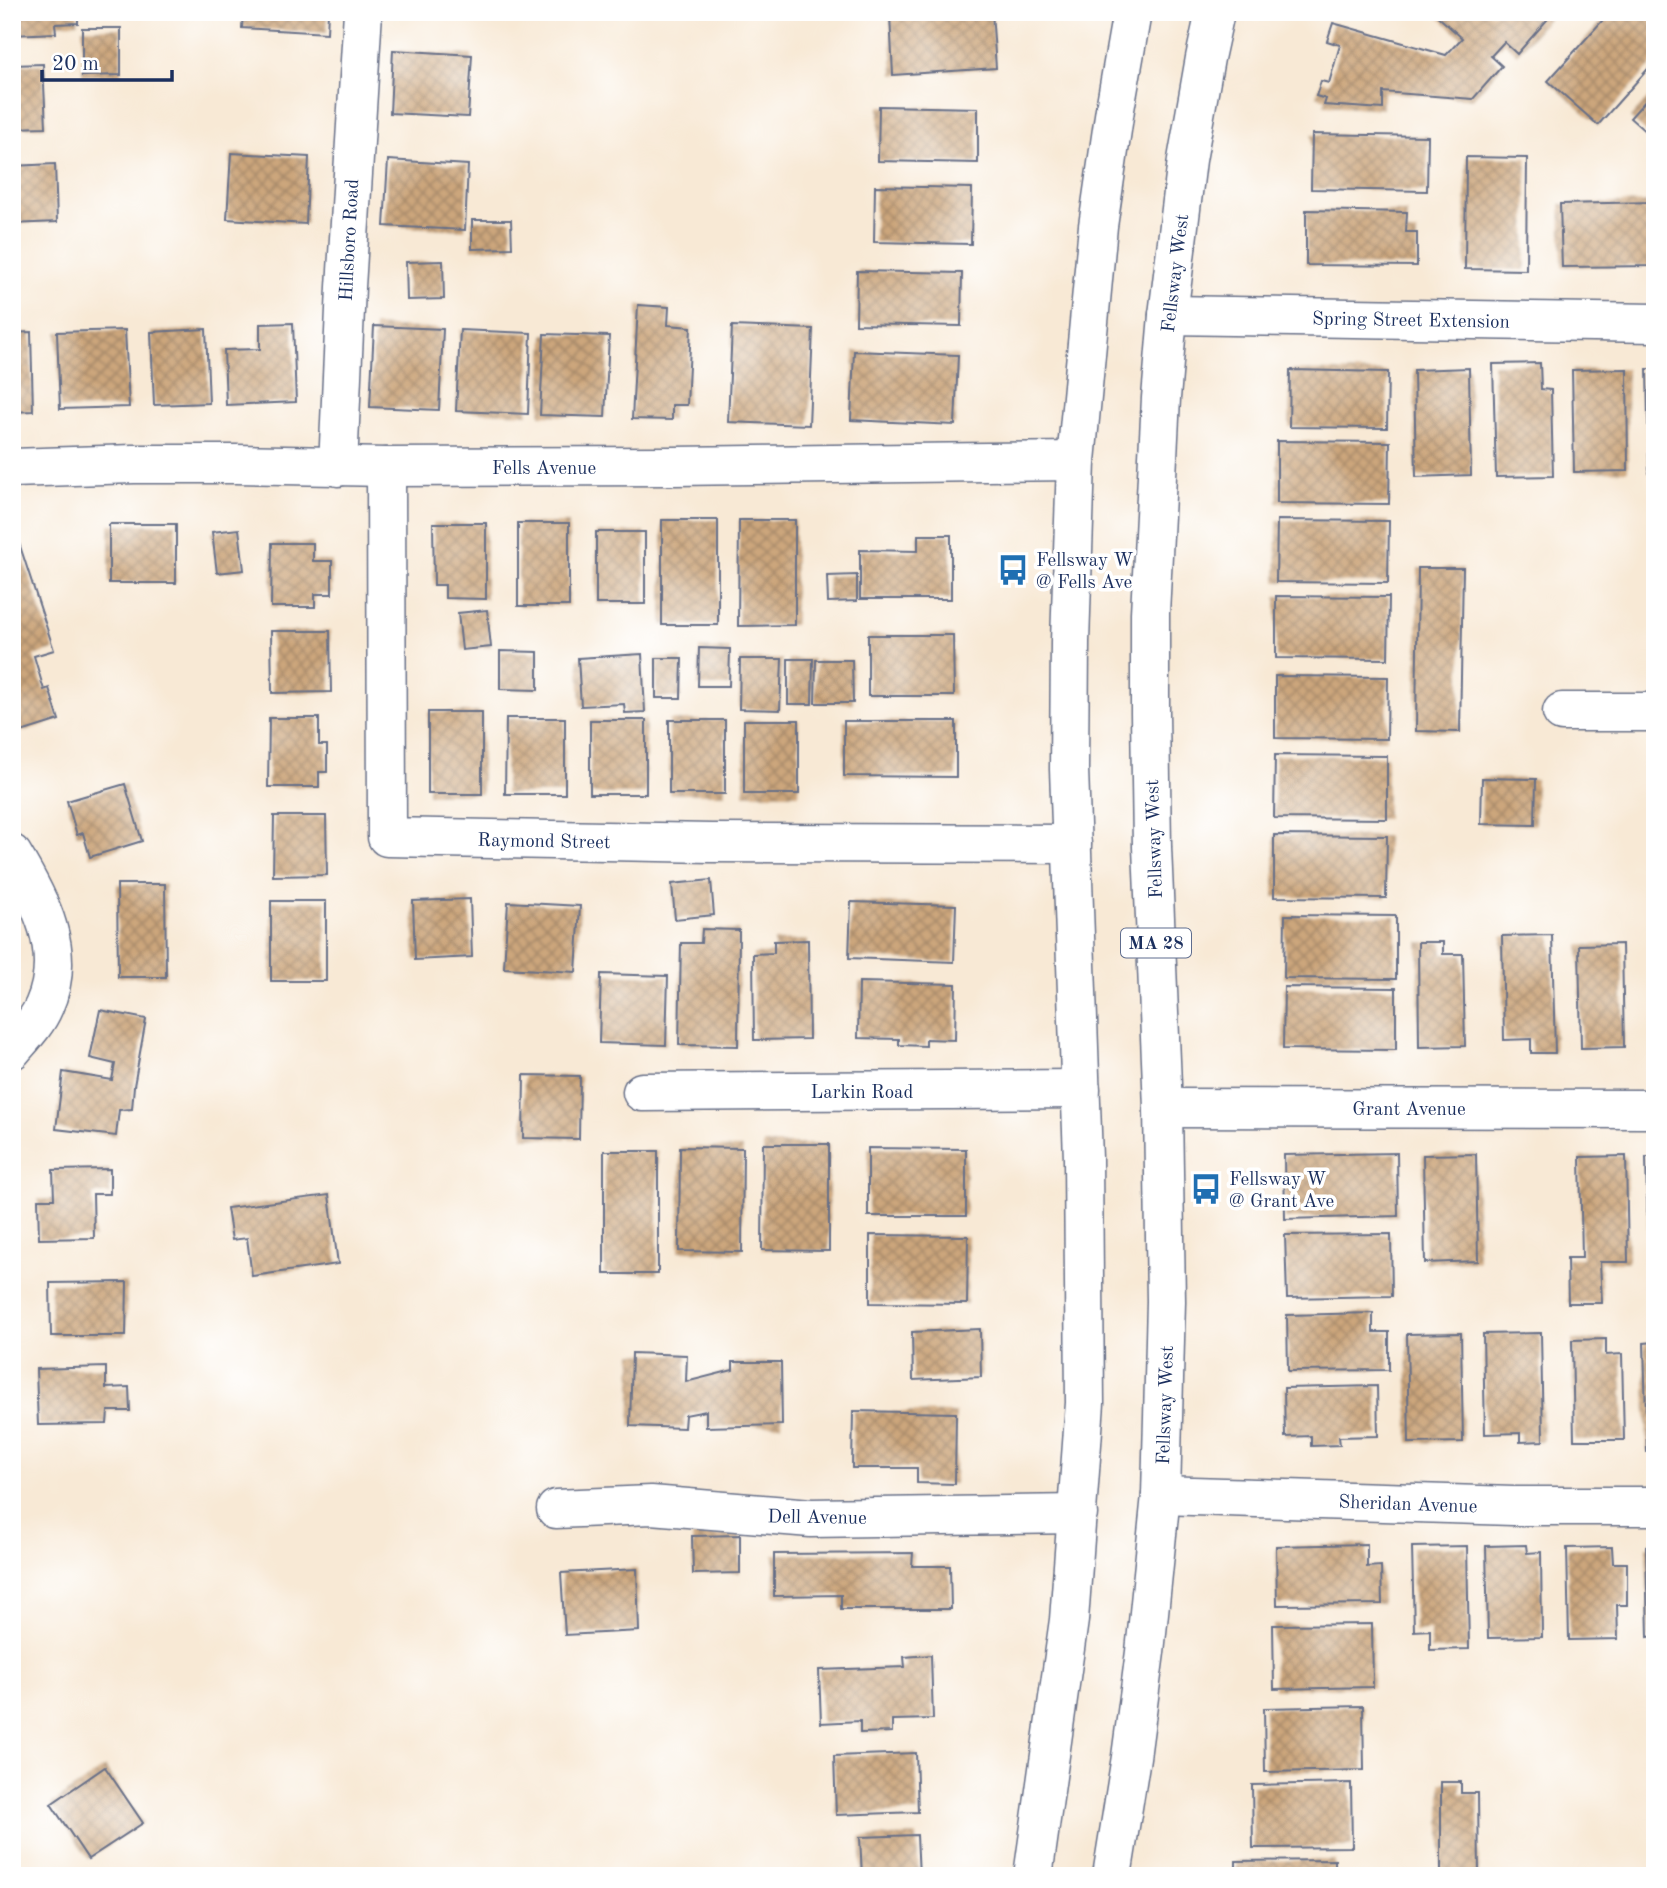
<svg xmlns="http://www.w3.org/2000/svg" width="1667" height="1888" viewBox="0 0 1667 1888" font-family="'Old Standard TT',serif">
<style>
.building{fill:url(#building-cross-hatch)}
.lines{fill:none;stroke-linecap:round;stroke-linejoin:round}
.minor-casing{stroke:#687088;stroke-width:41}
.major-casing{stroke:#687088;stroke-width:41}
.minor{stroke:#fff;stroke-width:38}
.major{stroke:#fff;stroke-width:38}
.labels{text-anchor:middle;stroke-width:7;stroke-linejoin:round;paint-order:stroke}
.shield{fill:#fff;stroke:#5f6d8e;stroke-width:2}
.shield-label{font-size:18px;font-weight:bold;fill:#1b2f5e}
.street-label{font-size:19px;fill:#1b2f5e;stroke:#fff}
.poi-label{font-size:19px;fill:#1b2f5e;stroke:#fff;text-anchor:start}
</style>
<defs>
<pattern id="building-cross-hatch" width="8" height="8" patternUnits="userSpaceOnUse" patternTransform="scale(1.75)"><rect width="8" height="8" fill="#cca67c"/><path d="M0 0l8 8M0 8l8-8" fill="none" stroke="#a58869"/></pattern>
</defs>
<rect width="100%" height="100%" fill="#fff"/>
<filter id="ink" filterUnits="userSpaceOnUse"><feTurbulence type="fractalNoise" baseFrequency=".0143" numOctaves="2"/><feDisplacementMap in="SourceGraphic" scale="14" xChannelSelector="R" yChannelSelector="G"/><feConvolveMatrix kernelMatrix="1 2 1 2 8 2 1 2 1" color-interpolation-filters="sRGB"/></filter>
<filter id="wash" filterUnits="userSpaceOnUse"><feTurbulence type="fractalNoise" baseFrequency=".00686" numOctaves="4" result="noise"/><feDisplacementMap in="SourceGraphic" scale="28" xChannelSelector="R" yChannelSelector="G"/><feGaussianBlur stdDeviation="1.57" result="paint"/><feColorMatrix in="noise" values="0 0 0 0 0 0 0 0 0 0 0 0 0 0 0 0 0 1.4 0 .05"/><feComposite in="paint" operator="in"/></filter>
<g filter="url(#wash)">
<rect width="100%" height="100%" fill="#f8e9d5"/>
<g id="blocks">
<!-- building -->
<g class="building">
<polygon points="12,12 78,12 78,23 55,24 56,33 12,35"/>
<polygon points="243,12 328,12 327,33 242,28"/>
<polygon points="927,12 992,12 996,68 893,75 890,15"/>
<polygon points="1433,12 1554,12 1517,54 1504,42 1491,56 1502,66 1473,99 1383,92 1383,109 1324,105 1326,99 1316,96 1321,81 1329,83 1340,45 1327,41 1333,23 1446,55 1462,38"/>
<polygon points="1610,12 1655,12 1655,61 1598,125 1548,81"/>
<polygon points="82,28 121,28 121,75 82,76"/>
<polygon points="393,50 472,55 468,117 390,113"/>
<polygon points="43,64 46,127 12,128 12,65"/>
<polygon points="1655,90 1655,140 1630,118"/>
<polygon points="879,106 978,108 978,163 878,161"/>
<polygon points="1312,134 1428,136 1427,191 1311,189"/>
<polygon points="231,153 309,157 306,224 227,219"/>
<polygon points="1466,157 1527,158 1526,270 1465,269"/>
<polygon points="388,160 468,165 465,230 384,226"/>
<polygon points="55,164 57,222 12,224 12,166"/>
<polygon points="875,186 972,188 971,244 874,242"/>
<polygon points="1655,202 1655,266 1562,267 1560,204"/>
<polygon points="1306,210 1407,212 1406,232 1417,232 1417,266 1306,265"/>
<polygon points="472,220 511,220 512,248 472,249"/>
<polygon points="443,261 444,299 407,300 406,262"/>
<polygon points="857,271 962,273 961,326 856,324"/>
<polygon points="638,305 669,307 668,325 691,327 687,405 672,405 672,420 632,419"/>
<polygon points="293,323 296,402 226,405 224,350 260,349 260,324"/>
<polygon points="374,326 443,329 439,410 370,407"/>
<polygon points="732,326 813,329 809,425 728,422"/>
<polygon points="206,329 209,403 154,405 151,332"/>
<polygon points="125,330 129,407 60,409 57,332"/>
<polygon points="460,330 531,333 528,414 456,411"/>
<polygon points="31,332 33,411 12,412 12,333"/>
<polygon points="544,334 609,336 605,417 540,415"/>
<polygon points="854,351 958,355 955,425 851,420"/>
<polygon points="1540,363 1541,389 1551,390 1553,476 1496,477 1493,364"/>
<polygon points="1469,368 1471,475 1416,477 1414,370"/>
<polygon points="1627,369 1628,471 1574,472 1572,370"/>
<polygon points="1647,369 1655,369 1655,473 1649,473"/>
<polygon points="1290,370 1388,372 1387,428 1289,427"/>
<polygon points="1277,441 1390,442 1389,504 1277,503"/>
<rect x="662" y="520" width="56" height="105"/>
<polygon points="739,520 795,520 795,625 738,626"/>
<polygon points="1277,520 1389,521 1388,583 1276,582"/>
<polygon points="433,523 486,523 486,599 445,598 445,585 434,585"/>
<rect x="518" y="523" width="51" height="83"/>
<rect x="109" y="524" width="67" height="59"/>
<polygon points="239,529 244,570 217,573 212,532"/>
<rect x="596" y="532" width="49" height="72"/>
<polygon points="918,535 951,535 951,599 860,599 860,550 918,551"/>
<polygon points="19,543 54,650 34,656 44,690 49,688 59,720 12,735 12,545"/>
<polygon points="272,543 313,543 313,561 332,561 332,594 315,594 315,607 271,607"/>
<polygon points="1418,568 1463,568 1460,732 1416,731"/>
<polygon points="857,575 857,601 828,602 827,576"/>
<polygon points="1276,596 1389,597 1388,659 1276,658"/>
<polygon points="487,610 491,647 462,650 458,613"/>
<polygon points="271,631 330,631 331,692 272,693"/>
<polygon points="868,635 953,635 954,696 868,696"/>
<polygon points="699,648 730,649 729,686 698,686"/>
<polygon points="500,651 538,652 538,690 500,689"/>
<polygon points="642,654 645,712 625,713 624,704 581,706 578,658"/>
<polygon points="656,658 682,658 681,698 656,698"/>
<polygon points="740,659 782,659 780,710 739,709"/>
<polygon points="788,659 813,659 812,704 788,704"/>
<polygon points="816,660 852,660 853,703 815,703"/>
<polygon points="1275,676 1388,677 1387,739 1275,738"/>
<rect x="428" y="712" width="54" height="82"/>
<polygon points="269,718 319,718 319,745 327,745 327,772 319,772 319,787 268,787"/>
<polygon points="506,718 565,718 565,794 505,794"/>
<rect x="590" y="720" width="56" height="74"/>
<rect x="669" y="720" width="56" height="74"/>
<rect x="744" y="720" width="55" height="74"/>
<polygon points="844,721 956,721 956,777 844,776"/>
<polygon points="1275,755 1387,756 1387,819 1274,818"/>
<polygon points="1482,778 1536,779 1535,825 1481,824"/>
<polygon points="125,784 142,841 90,857 83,833 77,835 67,801"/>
<polygon points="274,816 326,816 327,875 273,876"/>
<polygon points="1274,835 1387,836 1386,898 1274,897"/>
<polygon points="711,880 714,915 675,919 672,884"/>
<polygon points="117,884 165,884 166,977 118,977"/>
<polygon points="470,899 472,957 415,960 413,901"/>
<rect x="271" y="901" width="55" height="80"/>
<polygon points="508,902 580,906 576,972 504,968"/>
<polygon points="851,902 956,905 954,962 849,958"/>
<polygon points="1285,915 1396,916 1396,979 1284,978"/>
<polygon points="702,929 739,930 738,1046 679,1045 681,943 701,943"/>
<polygon points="1552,935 1555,1053 1531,1053 1531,1039 1504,1040 1502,936"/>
<polygon points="808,940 809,1039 754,1040 753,954 774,953 774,941"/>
<polygon points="1418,942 1443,942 1443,954 1463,954 1465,1046 1419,1047"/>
<polygon points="1622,944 1624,1047 1581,1048 1579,945"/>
<polygon points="601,974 668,976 666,1045 599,1043"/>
<polygon points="859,982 956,984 955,1040 926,1039 926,1046 899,1045 899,1039 858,1038"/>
<polygon points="1284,987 1396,988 1396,1050 1283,1049"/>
<polygon points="100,1010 146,1019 134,1086 132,1109 119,1110 116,1136 56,1129 63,1072 112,1080 115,1064 90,1058"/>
<polygon points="524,1075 580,1076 579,1139 523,1138"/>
<polygon points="763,1144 829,1144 829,1251 762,1250"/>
<polygon points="680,1147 743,1148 742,1252 679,1251"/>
<polygon points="868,1148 966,1149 966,1216 868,1216"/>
<rect x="604" y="1151" width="54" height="123"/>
<polygon points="1397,1153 1398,1216 1285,1219 1284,1155"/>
<polygon points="1476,1154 1478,1261 1425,1263 1423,1155"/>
<polygon points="1626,1156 1628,1262 1600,1262 1602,1303 1568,1303 1567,1258 1582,1258 1580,1157"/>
<polygon points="1646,1157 1655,1157 1655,1244 1648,1244"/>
<polygon points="110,1169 110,1194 93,1194 94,1238 39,1239 38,1199 54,1199 53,1170"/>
<polygon points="329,1195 338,1264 252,1276 247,1238 232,1240 227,1208"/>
<polygon points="1391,1234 1392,1296 1287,1298 1285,1235"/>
<polygon points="870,1235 968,1236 967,1304 870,1303"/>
<polygon points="127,1282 126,1336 51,1336 50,1283"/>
<polygon points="1373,1313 1373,1332 1389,1332 1389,1370 1288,1371 1287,1315"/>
<polygon points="980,1329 981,1377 913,1380 912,1332"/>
<polygon points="1461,1333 1463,1442 1409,1443 1407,1334"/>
<polygon points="1541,1333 1543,1441 1520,1442 1520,1433 1485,1434 1483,1334"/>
<polygon points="1606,1339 1606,1355 1622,1354 1624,1440 1574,1440 1572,1340"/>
<polygon points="1655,1342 1655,1452 1647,1452 1644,1343"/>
<polygon points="632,1353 687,1355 686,1382 733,1370 733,1362 781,1362 782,1425 706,1427 706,1411 685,1415 684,1428 630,1426"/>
<polygon points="106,1367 106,1388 129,1387 130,1411 108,1411 107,1424 38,1425 36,1369"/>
<polygon points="1377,1386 1378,1436 1339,1437 1340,1445 1311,1446 1311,1436 1285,1437 1284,1388"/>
<polygon points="853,1411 956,1413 955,1484 917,1483 917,1468 852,1468"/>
<polygon points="740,1535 740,1573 693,1574 692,1536"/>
<polygon points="1367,1544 1367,1567 1381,1566 1382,1604 1277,1605 1276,1546"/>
<polygon points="1526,1545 1527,1553 1541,1552 1542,1637 1488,1638 1486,1546"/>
<polygon points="1467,1546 1469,1649 1430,1650 1430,1630 1414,1631 1412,1547"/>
<polygon points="1646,1546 1655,1546 1655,1636 1648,1637"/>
<polygon points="1612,1547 1613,1563 1627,1563 1627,1605 1617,1605 1618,1639 1569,1640 1567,1548"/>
<polygon points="913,1553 912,1566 950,1566 951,1609 841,1609 841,1595 774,1596 774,1554"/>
<polygon points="637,1569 639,1631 565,1635 561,1573"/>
<polygon points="1372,1624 1373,1687 1274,1689 1273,1625"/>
<polygon points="931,1655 933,1719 892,1720 892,1732 860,1733 860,1721 821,1723 819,1670 905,1667 904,1657"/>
<polygon points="1363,1706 1364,1770 1265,1772 1264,1708"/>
<polygon points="916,1753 918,1812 836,1815 834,1756"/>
<polygon points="105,1767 143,1823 88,1859 51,1804"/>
<polygon points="1441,1782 1461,1782 1461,1793 1478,1793 1479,1876 1441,1876"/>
<polygon points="1351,1783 1352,1847 1253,1848 1252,1785"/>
<polygon points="917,1835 919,1876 862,1876 860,1837"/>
<polygon points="1335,1860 1335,1876 1236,1876 1236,1861"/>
</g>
</g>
</g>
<g filter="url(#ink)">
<use href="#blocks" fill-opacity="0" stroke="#687088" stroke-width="2"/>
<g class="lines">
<defs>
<g id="minor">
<polyline points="1168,315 1655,323"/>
<polyline points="338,467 346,287 363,12"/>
<polyline points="386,467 387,837 711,843 1072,844"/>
<polyline points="12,468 134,464 235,464 386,467 674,466 1076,461"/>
<polyline points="1562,712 1655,712"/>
<path d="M12 854C40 900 68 952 44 1006 37 1023 23 1037 12 1050"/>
<polyline points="642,1092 1081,1089"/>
<polyline points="1163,1108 1655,1109"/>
<polyline points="1161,1495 1513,1506 1655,1506"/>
<polyline points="556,1509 651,1505 811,1518 1078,1514"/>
</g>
<g id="major">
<polyline points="1033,1876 1069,1620 1085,1403 1083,1159 1069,769 1070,642 1076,461 1098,226 1115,109 1132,12"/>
<polyline points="1112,1876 1131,1757 1145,1652 1161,1495 1166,1301 1163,1108 1152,847 1150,713 1150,613 1161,398 1168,315 1187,160 1205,58 1215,12"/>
</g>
</defs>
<!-- minor casing -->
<use href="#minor" class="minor-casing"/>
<!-- major casing -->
<use href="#major" class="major-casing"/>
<!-- minor -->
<use href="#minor" class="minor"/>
<!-- major -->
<use href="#major" class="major"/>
</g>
</g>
<!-- icons -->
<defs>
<symbol id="bus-bare" viewBox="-9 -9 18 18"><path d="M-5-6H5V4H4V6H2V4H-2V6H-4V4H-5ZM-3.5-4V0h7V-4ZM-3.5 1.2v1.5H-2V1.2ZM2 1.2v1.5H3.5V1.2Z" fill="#1f6fb2" stroke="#fff" stroke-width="2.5" paint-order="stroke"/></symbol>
</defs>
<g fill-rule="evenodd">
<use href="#bus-bare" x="991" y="548" width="44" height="44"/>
<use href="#bus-bare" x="1184" y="1167" width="44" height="44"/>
</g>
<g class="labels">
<!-- shield labels -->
<rect class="shield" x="1121" y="928.5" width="70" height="29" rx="5"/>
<g class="shield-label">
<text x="1156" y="949">MA 28</text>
</g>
<!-- street labels -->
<g class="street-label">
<text transform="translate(348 240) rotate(-87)" y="7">Hillsboro Road</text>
<text transform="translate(1174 273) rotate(-83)" y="7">Fellsway West</text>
<text transform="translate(1411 319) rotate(1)" y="7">Spring Street Extension</text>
<text x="544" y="474">Fells Avenue</text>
<text transform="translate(1153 839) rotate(-92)" y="7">Fellsway West</text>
<text transform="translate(544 840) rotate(1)" y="7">Raymond Street</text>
<text x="862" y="1098">Larkin Road</text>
<text x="1409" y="1115">Grant Avenue</text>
<text transform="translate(1164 1405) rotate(-88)" y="7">Fellsway West</text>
<text transform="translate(1408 1503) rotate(2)" y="7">Sheridan Avenue</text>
<text transform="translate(817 1516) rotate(1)" y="7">Dell Avenue</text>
</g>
<!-- poi labels -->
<g class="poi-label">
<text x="1036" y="566">Fellsway W<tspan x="1036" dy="22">@ Fells Ave</tspan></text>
<text x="1229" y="1185">Fellsway W<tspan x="1229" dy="22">@ Grant Ave</tspan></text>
</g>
</g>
<!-- margin -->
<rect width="1667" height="1888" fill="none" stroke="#fff" stroke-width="42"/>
<!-- scale -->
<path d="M42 70v10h130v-10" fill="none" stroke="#1b2f5e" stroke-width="3.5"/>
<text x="52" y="70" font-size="21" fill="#1b2f5e" stroke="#ffffff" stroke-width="5" paint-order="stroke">20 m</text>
</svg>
